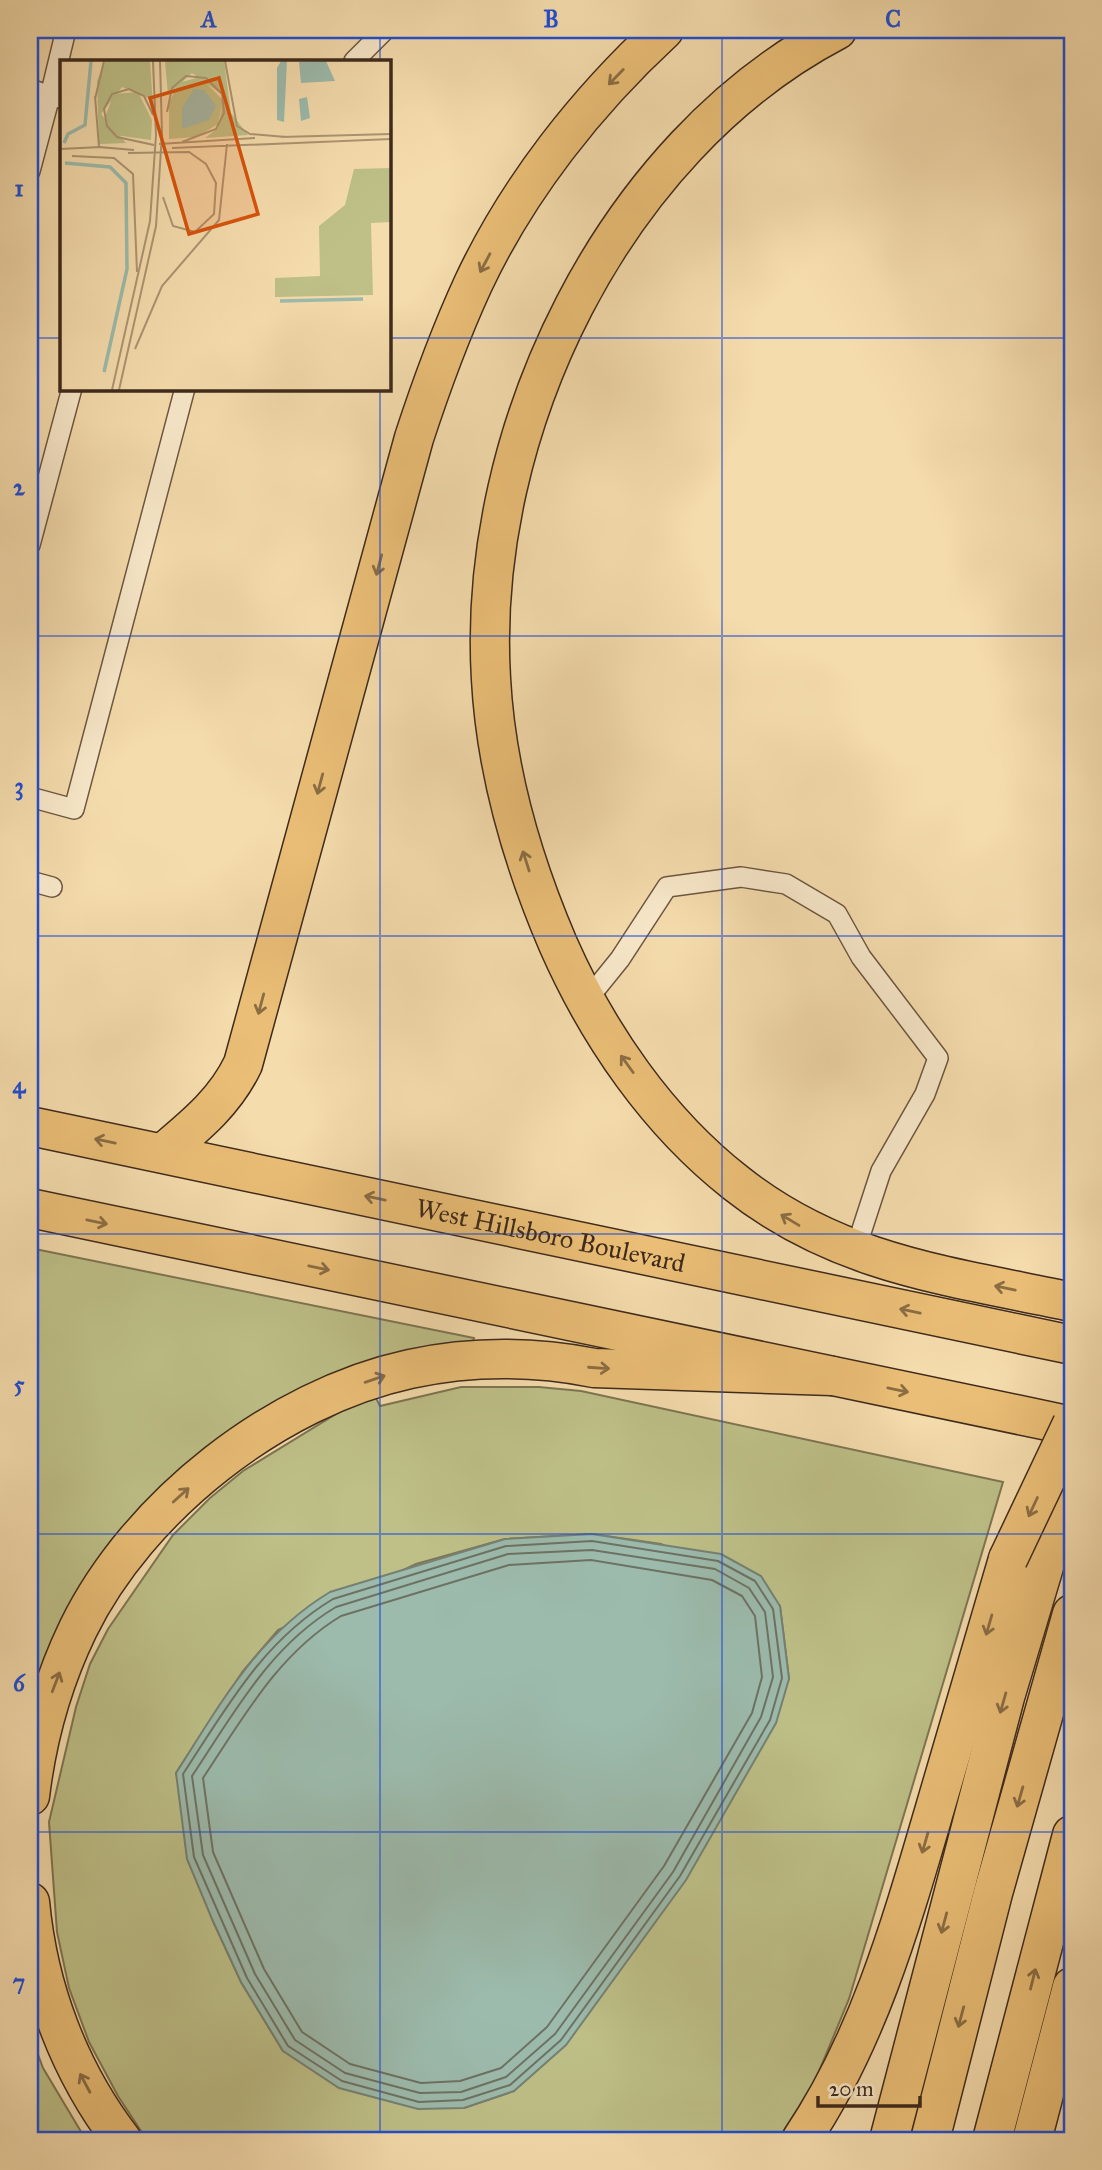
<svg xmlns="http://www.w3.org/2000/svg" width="1102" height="2170" viewBox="0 0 1102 2170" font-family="'IM FELL Great Primer',serif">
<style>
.green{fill:#bec088;stroke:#7e7552;stroke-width:2;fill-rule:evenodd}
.water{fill:#9cbbad;stroke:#768173;stroke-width:2}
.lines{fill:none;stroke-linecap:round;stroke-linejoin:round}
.shore{stroke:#6d7264;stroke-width:2}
.service-casing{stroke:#6c5640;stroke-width:22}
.primary-casing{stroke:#3e2a1c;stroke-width:41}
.motorway-casing{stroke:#3e2a1c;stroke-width:41}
.service{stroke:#f8e8ca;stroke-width:19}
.primary{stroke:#eabe76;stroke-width:38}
.motorway{stroke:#eabe76;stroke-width:38}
.motorway-bridge-casing{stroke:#3e2a1c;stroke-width:41;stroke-linecap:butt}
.motorway-bridge{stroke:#eabe76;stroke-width:38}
.oneway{stroke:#8b6d44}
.grid{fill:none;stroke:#1d4ed8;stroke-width:2;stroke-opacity:0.55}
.labels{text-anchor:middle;stroke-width:6;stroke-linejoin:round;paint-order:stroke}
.street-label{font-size:26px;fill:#3e2a1c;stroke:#f8e8ca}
.inset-river{fill:none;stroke:#9cbbad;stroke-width:3.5}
.inset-road{fill:none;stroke:#ac9573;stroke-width:2}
.view{fill:#d7540e;fill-opacity:0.15;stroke:#d7540e;stroke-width:3.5}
.inset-edge{fill:none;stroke:#3e2a1c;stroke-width:3.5}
.neatline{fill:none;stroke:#1d4ed8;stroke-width:2.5}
.grid-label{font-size:23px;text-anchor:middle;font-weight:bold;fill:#1d4ed8}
</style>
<rect width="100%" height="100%" fill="#f5dcad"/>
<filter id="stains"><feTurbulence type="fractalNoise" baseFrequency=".00286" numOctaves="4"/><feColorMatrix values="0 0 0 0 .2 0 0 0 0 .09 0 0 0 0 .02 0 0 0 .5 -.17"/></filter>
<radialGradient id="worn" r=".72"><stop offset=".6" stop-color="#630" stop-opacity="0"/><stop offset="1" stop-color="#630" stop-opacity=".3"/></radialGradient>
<!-- green -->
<g class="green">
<polygon points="30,1248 474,1338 471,1348 292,1396 233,1428 178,1471 145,1504 30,1707"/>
<path d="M461 1387H539L581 1391 1003 1482 849 1999 815 2081 778 2140H147L118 2096 89 2042 69 1988 57 1932 49 1822 76 1707 90 1664 108 1629 173 1535 210 1498 243 1471 354 1403 376 1398 380 1406ZM592 1534 661 1544 780 1606 789 1679 514 2091 464 2108 283 2051 241 1982 212 1919 176 1773 243 1671 278 1630 416 1564 505 1539Z"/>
<polygon points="30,2033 43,2068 86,2140 30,2140"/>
</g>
<!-- water -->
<path class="water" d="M592 1534 721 1554 761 1576 780 1606 789 1679 776 1723 686 1880 566 2045 514 2091 464 2108 418 2109 339 2088 283 2051 241 1982 212 1919 187 1859 176 1773C221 1703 257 1636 330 1592L505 1539Z"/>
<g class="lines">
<!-- shore -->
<g class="shore">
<path d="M592 1541 718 1561 755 1581 773 1609 782 1678 770 1720 680 1876 561 2040 510 2085 463 2100 419 2102 342 2081 288 2046 247 1978 194 1857 183 1774C227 1707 263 1641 333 1599L506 1546Z"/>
<path d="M592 1550 715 1569 749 1588 765 1612 773 1677 761 1717 673 1872 555 2034 506 2077 461 2092 420 2093 345 2073 295 2040 255 1974 203 1855 192 1776C234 1713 270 1646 336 1607L508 1554Z"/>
<path d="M591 1560 712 1580 742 1596 755 1616 762 1677 752 1713 664 1866 547 2027 501 2068 460 2081 421 2083 350 2064 302 2032 264 1969 213 1852 203 1778C243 1718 278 1654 341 1616L509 1565Z"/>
</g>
<defs>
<g id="service">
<polyline points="354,61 385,30"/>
<polyline points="30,89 50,96 30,171"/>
<polyline points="60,98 50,96 66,30"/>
<polyline points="30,545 72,388"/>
<polyline points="30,797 74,809 185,388"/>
<polyline points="30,881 52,887"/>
<polyline points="586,1001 620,959 667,887 741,877 786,884 837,914 861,957 938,1058 925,1094 881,1171 855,1251"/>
</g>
<g id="primary">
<path id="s1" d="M30 1126 1072 1345"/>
<polyline points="30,1208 1072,1426"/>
</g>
<g id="motorway">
<path d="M837 30C613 147 476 431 491 679 496 771 522 860 558 944 598 1035 658 1122 736 1183 838 1264 949 1276 1072 1302"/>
<path d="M163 1153C195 1126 225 1102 243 1064L414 438C431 386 450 334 473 284 518 188 587 101 664 30"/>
<path d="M30 1796C37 1737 52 1683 78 1629 138 1506 276 1398 410 1369 471 1356 533 1356 594 1368L832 1376"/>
<path d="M30 1902C38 1988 69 2071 122 2140"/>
<path d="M801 2140C867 2042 900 1928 933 1815 958 1730 983 1644 1008 1559"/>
<polyline points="889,2140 1005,1697 1072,1473"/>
<polyline points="930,2140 993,1893 1072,1614"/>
<polyline points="992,2140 1072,1835"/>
<polyline points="1032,2140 1072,1987"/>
</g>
</defs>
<!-- service casing -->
<use href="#service" class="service-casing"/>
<!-- primary casing -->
<use href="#primary" class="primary-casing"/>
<!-- motorway casing -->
<use href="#motorway" class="motorway-casing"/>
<!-- service -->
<use href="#service" class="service"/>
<!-- primary -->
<use href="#primary" class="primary"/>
<!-- motorway -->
<use href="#motorway" class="motorway"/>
<defs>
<polyline id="motorway-bridge" points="1008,1559 1072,1424"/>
</defs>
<!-- motorway-bridge casing -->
<use href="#motorway-bridge" class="motorway-bridge-casing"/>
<!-- motorway-bridge -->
<use href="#motorway-bridge" class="motorway-bridge"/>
</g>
<!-- one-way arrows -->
<defs><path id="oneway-shaft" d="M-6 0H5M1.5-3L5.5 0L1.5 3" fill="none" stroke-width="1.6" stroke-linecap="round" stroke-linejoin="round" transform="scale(1.75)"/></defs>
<g class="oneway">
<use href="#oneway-shaft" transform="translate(616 77) rotate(134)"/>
<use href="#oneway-shaft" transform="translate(485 263) rotate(118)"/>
<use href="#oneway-shaft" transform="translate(379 565) rotate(105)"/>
<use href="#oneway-shaft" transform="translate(320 784) rotate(105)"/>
<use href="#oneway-shaft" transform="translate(526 861) rotate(-108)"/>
<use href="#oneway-shaft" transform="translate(261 1004) rotate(105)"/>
<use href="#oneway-shaft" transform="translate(627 1064) rotate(-126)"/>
<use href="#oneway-shaft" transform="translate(105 1141) rotate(-168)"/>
<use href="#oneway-shaft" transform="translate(375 1198) rotate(-168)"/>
<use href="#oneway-shaft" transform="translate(790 1220) rotate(-149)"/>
<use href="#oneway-shaft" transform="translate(97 1222) rotate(12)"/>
<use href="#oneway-shaft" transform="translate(319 1268) rotate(12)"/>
<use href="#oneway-shaft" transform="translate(1005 1288) rotate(-168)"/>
<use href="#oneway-shaft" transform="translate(910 1311) rotate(-168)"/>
<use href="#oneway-shaft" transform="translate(599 1368) rotate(4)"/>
<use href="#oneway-shaft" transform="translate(375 1379) rotate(-19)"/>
<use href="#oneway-shaft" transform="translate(898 1390) rotate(12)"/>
<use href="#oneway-shaft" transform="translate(181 1495) rotate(-42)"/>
<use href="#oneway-shaft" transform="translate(1033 1507) rotate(115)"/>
<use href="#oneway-shaft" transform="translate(989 1625) rotate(106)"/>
<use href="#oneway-shaft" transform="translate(56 1682) rotate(-69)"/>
<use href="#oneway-shaft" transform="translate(1003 1703) rotate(106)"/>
<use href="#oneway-shaft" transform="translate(1020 1797) rotate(106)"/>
<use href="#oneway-shaft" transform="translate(925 1843) rotate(106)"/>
<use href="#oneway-shaft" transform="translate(944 1923) rotate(105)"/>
<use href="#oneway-shaft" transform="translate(1033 1979) rotate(-76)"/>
<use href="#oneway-shaft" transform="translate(961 2017) rotate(105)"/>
<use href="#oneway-shaft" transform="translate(85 2083) rotate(-118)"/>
</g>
<!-- grid -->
<path class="grid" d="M380 30V61M722 30V2140M30 338H61M388 338H1072M380 388V2140M30 636H1072M30 936H1072M30 1234H1072M30 1534H1072M30 1832H1072"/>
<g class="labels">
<!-- street labels -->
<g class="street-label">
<text dy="9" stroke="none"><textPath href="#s1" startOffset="532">West Hillsboro Boulevard</textPath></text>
</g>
</g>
<!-- overview -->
<g transform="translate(60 60)">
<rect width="331" height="331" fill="#f5dcad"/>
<path d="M45 1H90L93 47 88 38 62 27 41 54 66 83 39 84 37 21ZM105 1H164L171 53 188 75 145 78 158 68 164 36 132 13 108 35ZM140 17 163 40 158 64 137 77 109 79V44L118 23ZM78 32 92 60 91 80 55 75 45 57 54 34ZM331 108V162L311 163 313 235 215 237V218L260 216 259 166 285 145 294 109Z" fill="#bec088"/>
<path d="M221 1H227L224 62 217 60V8ZM266 1 275 21 241 23 239 2ZM134 29 144 30 156 46 149 60 122 69V48ZM247 37 250 58 241 61 239 39Z" fill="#9cbbad"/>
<path class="inset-river" d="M4 83 8 74 25 65 31 1M5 103 50 107 66 123 67 209 44 312M220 241 303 239"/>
<path class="inset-road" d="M165 1 177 66 190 74 226 77M35 36 39 87 74 90M35 39 44 1M107 52 112 28 126 16 146 18 162 34 164 53 156 69 122 82M93 55 84 36 69 29 52 34 44 49 47 66 57 77 94 85M221 77 331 74M99 84 195 78M112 88 331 79M0 89 41 87M68 93 129 92 146 104 156 123 154 154 135 172 113 166 103 137M12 96 54 98 73 114 77 212M75 289 102 226 159 160 167 84M52 330 90 161 96 75 93 1M59 330 96 166 102 74 100 1"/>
<path class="view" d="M159 18 198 154 129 174 90 38Z"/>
<rect width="331" height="331" class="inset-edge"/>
</g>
<!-- margin -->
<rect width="1102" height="2170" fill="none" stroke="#f5dcad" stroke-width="77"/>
<!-- scale -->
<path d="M818 2096v10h102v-10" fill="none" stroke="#3e2a1c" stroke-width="3.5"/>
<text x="829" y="2096" font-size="21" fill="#3e2a1c" stroke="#f8e8ca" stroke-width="5" paint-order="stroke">20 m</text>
<rect x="38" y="38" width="1026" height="2094" class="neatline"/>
<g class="grid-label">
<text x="209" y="27">A</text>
<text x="551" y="27">B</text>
<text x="893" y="27">C</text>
<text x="19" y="196">1</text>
<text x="19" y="495">2</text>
<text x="19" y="794">3</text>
<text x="19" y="1093">4</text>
<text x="19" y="1392">5</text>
<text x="19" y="1691">6</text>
<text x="19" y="1990">7</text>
</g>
<rect width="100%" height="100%" filter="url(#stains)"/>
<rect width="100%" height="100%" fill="url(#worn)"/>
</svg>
